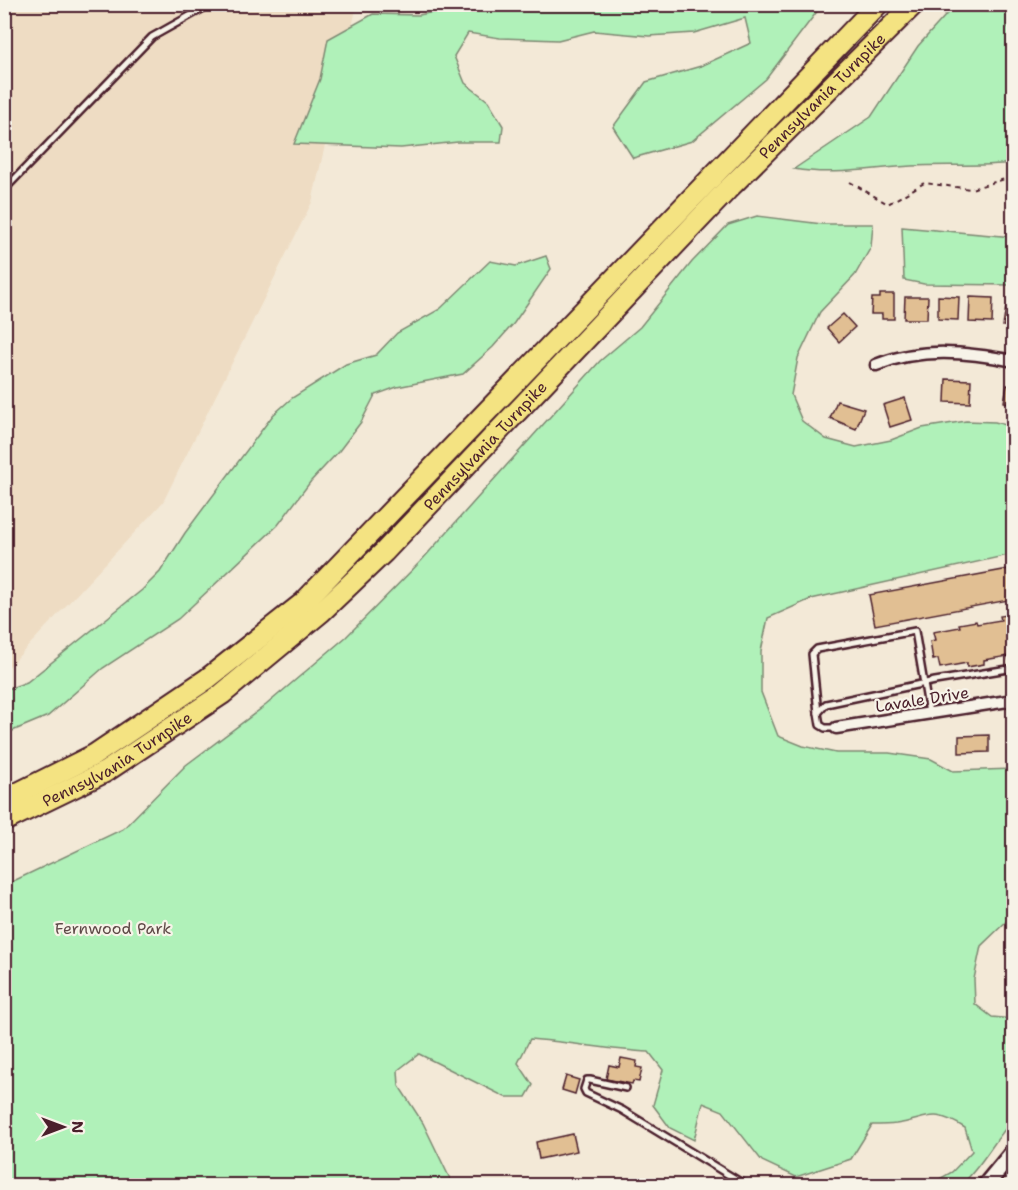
<svg xmlns="http://www.w3.org/2000/svg" width="1018" height="1190" viewBox="0 0 1018 1190" font-family="'Shantell Sans',sans-serif">
<style>
.built{fill:#eedcc3}
.green{fill:#b0f1b9;stroke:#7d8872;stroke-width:1.5}
.building{fill:#e1bf93;stroke:#4a1f2b;stroke-width:1.5}
.lines{fill:none;stroke-linecap:round;stroke-linejoin:round}
.lane-casing{stroke:#4a1f2b;stroke-width:10}
.street-casing{stroke:#4a1f2b;stroke-width:15}
.secondary-casing{stroke:#4a1f2b;stroke-width:20}
.highway-casing{stroke:#4a1f2b;stroke-width:24}
.path{stroke:#4a1f2b;stroke-width:2;stroke-dasharray:4.5 4.5;stroke-linecap:butt}
.lane{stroke:#f7f3e8;stroke-width:5}
.street{stroke:#f7f3e8;stroke-width:10}
.secondary{stroke:#f7f3e8;stroke-width:15}
.highway{stroke:#f4e382;stroke-width:20}
.labels{text-anchor:middle;stroke-width:4.5;stroke-linejoin:round;paint-order:stroke}
.street-label{font-size:16px;fill:#4a1f2b;stroke:#f7f3e8}
.park-label{font-size:16px;fill:#5e4947;stroke:#f7f3e8}
</style>
<rect width="100%" height="100%" fill="#f3e9d7"/>
<filter id="ink" filterUnits="userSpaceOnUse"><feTurbulence type="fractalNoise" baseFrequency=".0167" numOctaves="2"/><feDisplacementMap in="SourceGraphic" scale="12" xChannelSelector="R" yChannelSelector="G"/><feConvolveMatrix kernelMatrix="1 2 1 2 8 2 1 2 1" color-interpolation-filters="sRGB"/></filter>
<g filter="url(#ink)">
<!-- built -->
<polygon class="built" points="5,5 357,5 312,202 163,502 5,671"/>
<!-- green -->
<g class="green">
<polygon points="474,4 822,4 822,5 766,79 692,141 633,158 613,127 646,82 701,66 751,43 745,18 694,33 649,36 594,31 558,40 500,38 468,33 454,56 465,83 488,101 503,126 501,142 458,142 401,148 294,144 320,79 328,39 373,14 419,15"/>
<path d="M955 5H1013V20L1008 27 1014 34 1013 163C979 167 945 164 911 166 872 168 832 176 794 169L871 117 918 46Z"/>
<path d="M757 216 822 224H873L871 247 855 275 820 312 798 358 791 395 802 421 826 439 856 447 891 440 922 428 966 421 995 422 1013 427V554L811 599 768 618 761 651V692L778 736 803 746 836 753H889L931 759 953 771 1013 769V915L981 946 974 979 975 1004 992 1017 1013 1019V1120C994 1140 982 1166 961 1185H929L952 1172 972 1151 965 1128C932 1107 929 1119 896 1124 888 1125 879 1125 872 1125L851 1159 796 1177 762 1161 723 1111 703 1103 694 1140 670 1128 653 1105 663 1070 649 1052C609 1050 570 1042 530 1039L518 1063 533 1085 526 1097H505L419 1054 398 1070 399 1086 423 1123 453 1185H5V885L123 829 186 765 266 705 346 637 421 561 600 361 640 327 692 262 728 225Z"/>
<polygon points="902,227 1013,237 1013,285 924,284 904,280"/>
<polygon points="546,256 551,269 514,323 493,347 463,374 397,387 375,395 361,422 339,451 311,481 278,525 178,619 103,668 48,716 5,734 5,690 27,682 142,590 160,572 185,533 273,415 292,398 346,364 376,355 397,333 440,309 490,261 516,266"/>
</g>
<!-- building -->
<g class="building">
<polygon points="880,294 894,294 894,319 882,319 882,314 871,314 872,298 880,298"/>
<polygon points="938,296 959,297 958,320 938,319"/>
<polygon points="905,297 928,297 927,319 904,319"/>
<polygon points="970,297 993,298 992,323 969,322"/>
<polygon points="1006,307 1014,309 1014,327 1003,326"/>
<polygon points="843,314 855,327 839,342 827,328"/>
<polygon points="946,379 971,380 970,403 945,402"/>
<polygon points="1007,385 1014,387 1014,404 1004,402"/>
<polygon points="905,398 912,420 890,427 883,405"/>
<polygon points="837,401 864,409 856,429 830,418"/>
<polygon points="1014,568 1014,599 875,625 869,595"/>
<polygon points="1014,614 1014,659 1009,660 1008,656 984,660 984,664 967,667 967,663 940,668 938,659 933,660 930,641 935,640 933,632 960,627 959,624 976,621 977,624 1001,620 1000,616"/>
<polygon points="989,735 989,752 959,753 959,736"/>
<polygon points="621,1058 637,1061 636,1067 642,1068 639,1082 633,1081 632,1084 606,1079 609,1065 619,1067"/>
<polygon points="566,1076 579,1080 575,1094 562,1090"/>
<polygon points="573,1134 577,1151 539,1159 536,1142"/>
</g>
<g class="lines">
<defs>
<g id="lane">
<polyline points="4,190 152,37 211,4"/>
<polyline points="818,713 812,654 817,649 915,631 929,713"/>
<polyline points="836,728 825,728 820,725 818,713 826,704 935,681 1014,668"/>
<polyline points="626,1088 590,1080 587,1080 584,1089 586,1093 622,1110 747,1186"/>
</g>
<g id="street">
<path d="M876 365C921 347 967 352 1014 361"/>
<polyline points="836,728 1014,700"/>
</g>
<polyline id="secondary" points="985,1186 1014,1151"/>
<g id="highway">
<polyline points="4,800 94,755 207,679 303,603 878,4"/>
<path id="s1" d="M4 821 105 772 222 694 321 612 384 552 727 190 914 4"/>
</g>
</defs>
<!-- lane casing -->
<use href="#lane" class="lane-casing"/>
<!-- street casing -->
<use href="#street" class="street-casing"/>
<!-- secondary casing -->
<use href="#secondary" class="secondary-casing"/>
<!-- highway casing -->
<use href="#highway" class="highway-casing"/>
<!-- path -->
<polyline class="path" points="850,182 888,204 924,183 971,189 1005,179 1014,181"/>
<!-- lane -->
<use href="#lane" class="lane"/>
<!-- street -->
<use href="#street" class="street"/>
<!-- secondary -->
<use href="#secondary" class="secondary"/>
<!-- highway -->
<use href="#highway" class="highway"/>
</g>
</g>
<g class="labels">
<!-- street labels -->
<g class="street-label">
<text dy="6" stroke="none"><textPath href="#s1" startOffset="1101">Pennsylvania Turnpike</textPath></text>
<text dy="6" stroke="none"><textPath href="#s1" startOffset="615">Pennsylvania Turnpike</textPath></text>
<text transform="translate(922 699) rotate(-9)" y="6">Lavale Drive</text>
<text dy="6" stroke="none"><textPath href="#s1" startOffset="129">Pennsylvania Turnpike</textPath></text>
</g>
<!-- park labels -->
<g class="park-label">
<text x="113" y="934">Fernwood Park</text>
</g>
</g>
<!-- margin -->
<rect width="1018" height="1190" fill="none" stroke="#f7f3e8" stroke-width="24"/>
<rect x="12" y="12" width="994" height="1166" fill="none" stroke="#4a1f2b" stroke-width="2" filter="url(#ink)"/>
<!-- north arrow -->
<g transform="translate(63 1127) rotate(90)" stroke="#f7f3e8" stroke-width="4.5" paint-order="stroke">
<path d="M0-4.5L10 22L0 15L-10 22Z" fill="#4a1f2b"/>
<text y="-9" font-size="16" font-weight="bold" text-anchor="middle" fill="#4a1f2b">N</text>
</g>
</svg>
